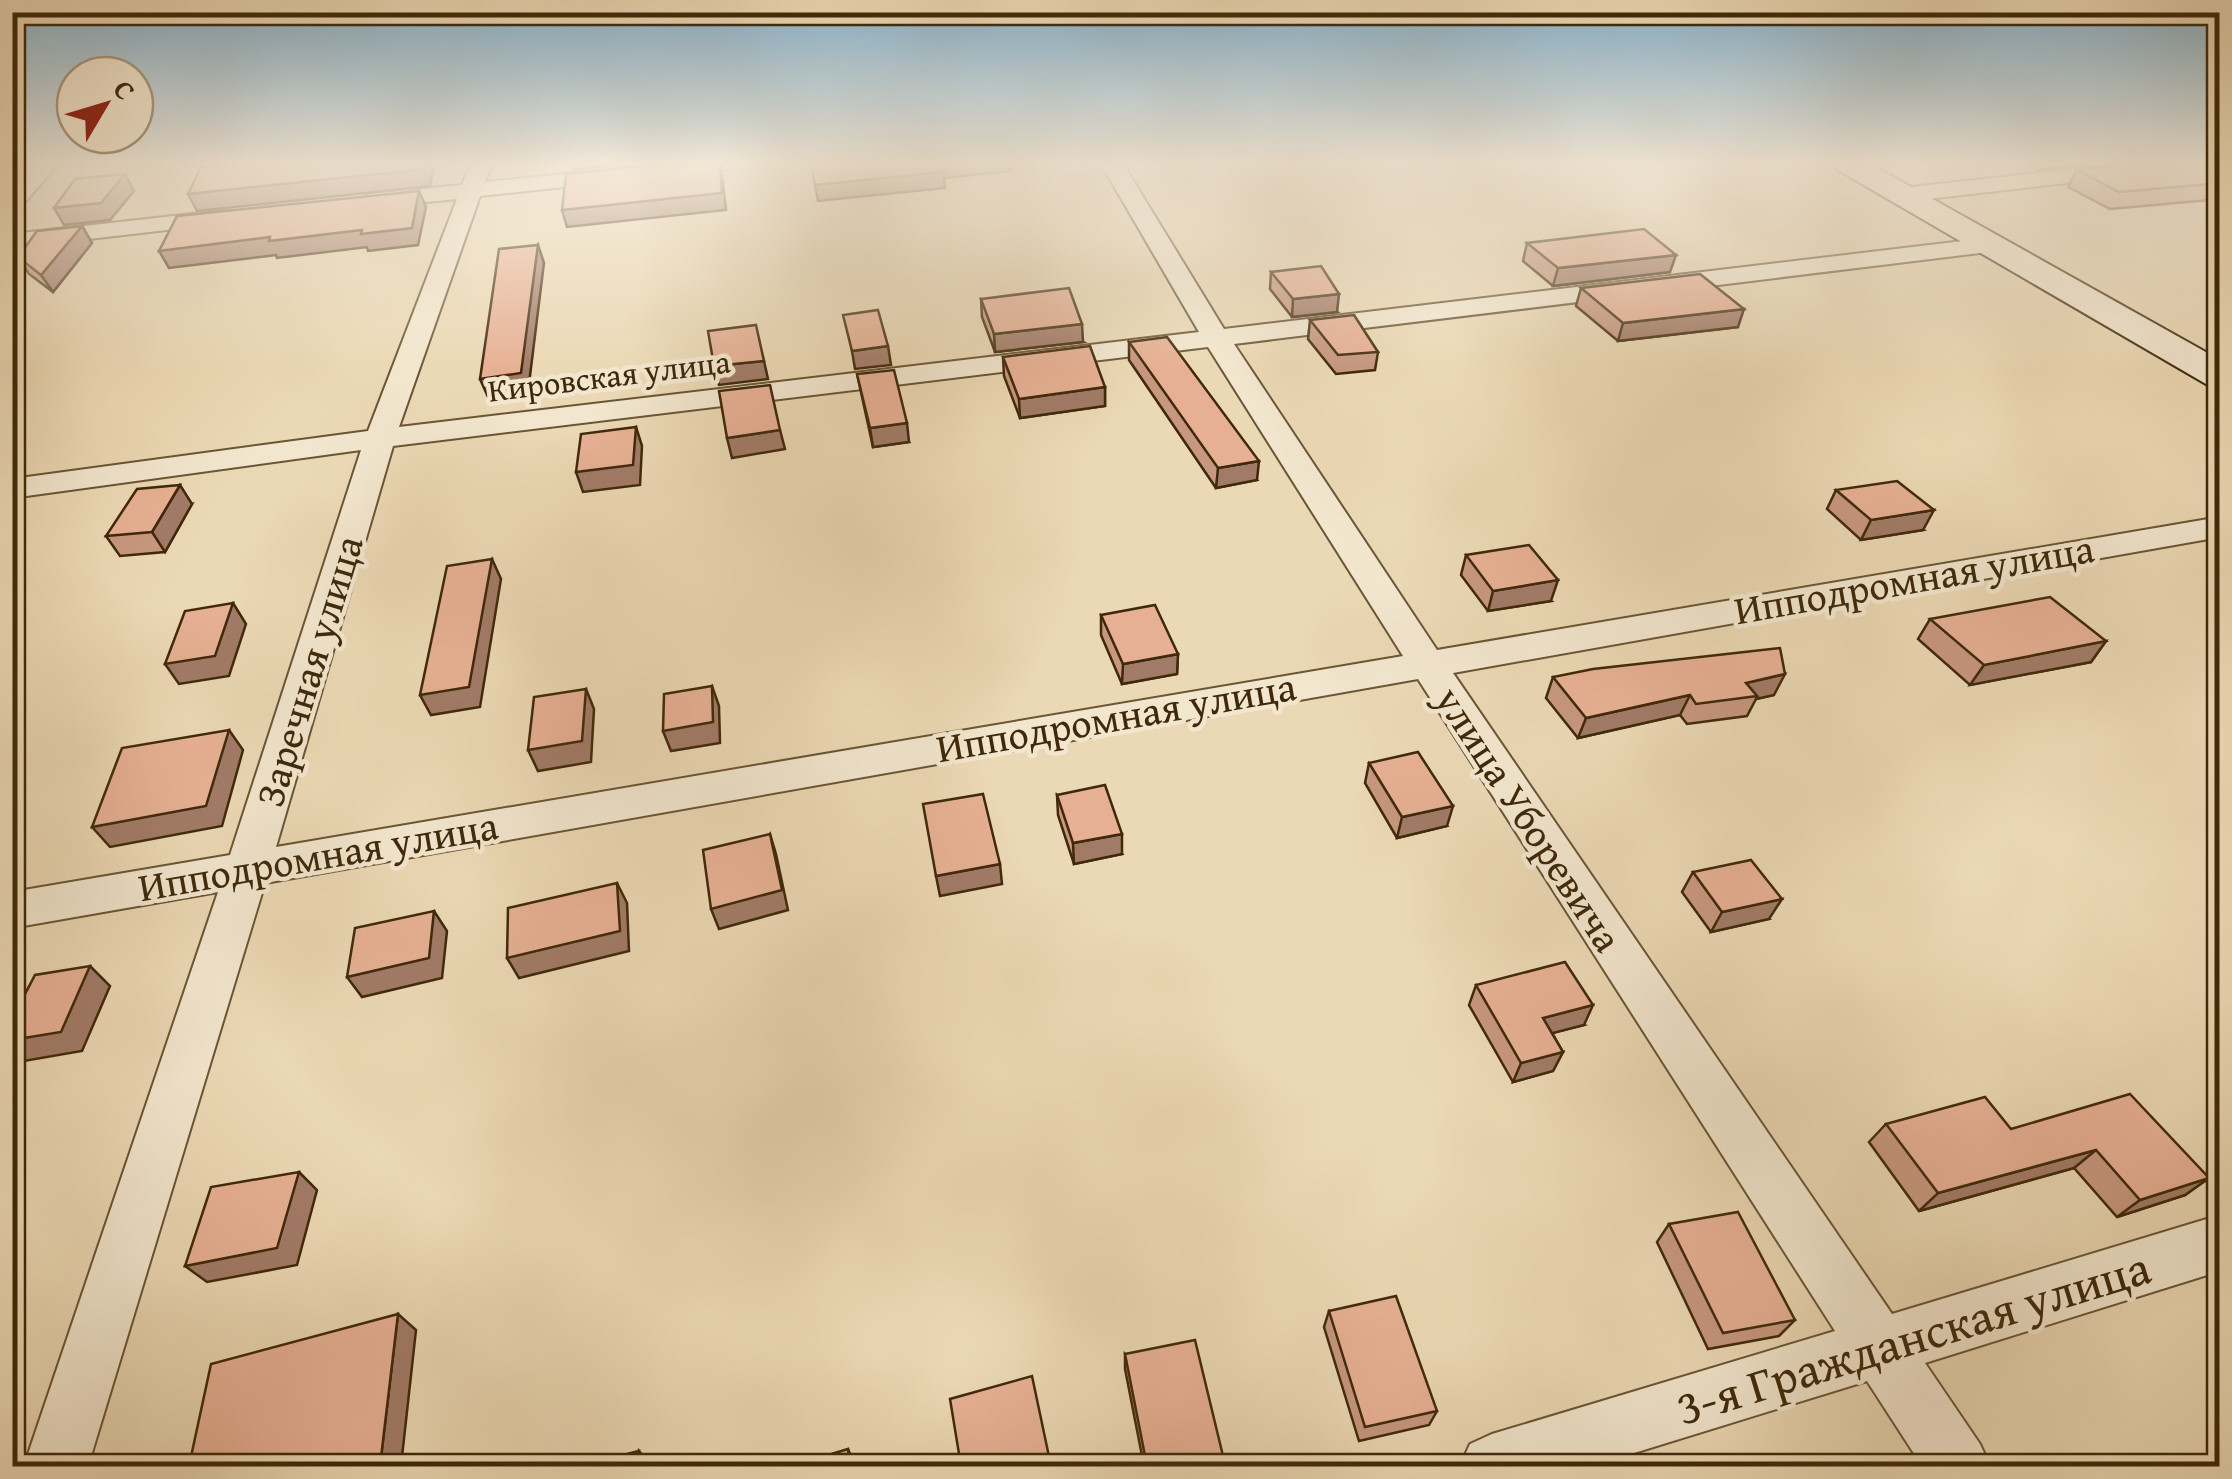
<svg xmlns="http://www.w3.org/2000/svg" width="2232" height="1479" viewBox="0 0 2232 1479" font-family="'Gentium Book Plus',serif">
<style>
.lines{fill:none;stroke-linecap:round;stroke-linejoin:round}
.minor-casing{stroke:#6a5534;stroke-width:4}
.secondary-casing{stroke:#3f290a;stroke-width:4}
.minor{fill:#f2e6ce;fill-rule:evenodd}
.secondary{fill:#f2e6ce;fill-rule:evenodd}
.wall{fill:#c7977f;stroke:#3f290a;stroke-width:2.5}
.shaded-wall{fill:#a27b68;stroke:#3f290a;stroke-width:2.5}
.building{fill:#e7b094;stroke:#3f290a;stroke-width:2.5}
.labels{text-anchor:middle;stroke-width:9;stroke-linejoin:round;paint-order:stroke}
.far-street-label{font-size:32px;fill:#3f290a;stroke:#f2e6ce}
.street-label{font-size:40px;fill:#3f290a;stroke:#f2e6ce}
.near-street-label{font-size:48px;fill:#3f290a;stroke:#f2e6ce}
</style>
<rect width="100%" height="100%" fill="#ebd8b4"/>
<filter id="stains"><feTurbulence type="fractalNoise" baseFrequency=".002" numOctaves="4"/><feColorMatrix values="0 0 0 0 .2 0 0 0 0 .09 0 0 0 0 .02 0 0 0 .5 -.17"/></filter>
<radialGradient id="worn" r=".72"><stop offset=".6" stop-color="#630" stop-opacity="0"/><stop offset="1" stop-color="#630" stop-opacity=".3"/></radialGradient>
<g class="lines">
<defs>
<g id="minor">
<polygon points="35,164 58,164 20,208 12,210 12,189"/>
<path d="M470 164H492L485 182 661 164H736L725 170 480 196 399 427 1199 332 1101 164H1123L1224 329 1988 238 1996 240 2000 245 1988 252 1234 344 1437 650 2220 517V537L1453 673 1892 1314 2220 1215V1271L1925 1363 1980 1444 1990 1466H1922L1867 1381 1592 1466H1460L1470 1444 1492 1434 1835 1331 1418 679 265 883 88 1466H24L218 892 12 928V892L230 855 361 450 12 498V479L368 431 457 199 369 208 358 201 369 194 462 185ZM1208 347 1403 656 276 847 393 446Z"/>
<polygon points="2120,164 2191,164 2180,170 1902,202 1891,195 1902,188"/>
<polygon points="227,210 235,212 239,217 235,222 12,248 12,234"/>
</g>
<polygon id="secondary" points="1833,164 1870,164 2220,360 2220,388 2206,384 1838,170"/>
</defs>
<!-- minor casing -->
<use href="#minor" class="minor-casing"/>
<!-- secondary casing -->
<use href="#secondary" class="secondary-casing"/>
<!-- minor -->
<use href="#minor" class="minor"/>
<!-- secondary -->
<use href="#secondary" class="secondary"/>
</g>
<!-- wall -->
<g class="wall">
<polygon points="2026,164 2084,164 2036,170"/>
<polygon points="2220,164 2220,199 2110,209 2068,187 2077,170"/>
<polygon points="82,226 92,243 53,292 29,274 18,257"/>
<polygon points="1527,243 1670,272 1553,286 1523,261"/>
<polygon points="1271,272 1337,312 1292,317 1270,289"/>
<polygon points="1581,288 1738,327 1618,341 1576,306"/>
<polygon points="981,299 1083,342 995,352 982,317"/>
<polygon points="1310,320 1378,352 1375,370 1336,374 1308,339"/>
<polygon points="1129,342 1257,480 1216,488 1129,360"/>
<polygon points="1003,357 1105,387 1105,406 1020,418 1004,376"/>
<polygon points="857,374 909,442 873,447"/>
<polygon points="1836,490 1923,530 1861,540 1827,509"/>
<polygon points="192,504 165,552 120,556 106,536"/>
<polygon points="1466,555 1551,601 1488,611 1461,575"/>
<polygon points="1101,615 1178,654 1177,674 1122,684 1101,635"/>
<polygon points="1930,619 2106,641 2091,662 1970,685 1918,639"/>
<polygon points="1553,677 1774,695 1756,699 1747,716 1687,724 1680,715 1578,738 1546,698"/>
<polygon points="1369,763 1447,826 1397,838 1365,783"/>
<polygon points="1057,795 1122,854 1074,864 1058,815"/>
<polygon points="1693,872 1769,919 1711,932 1682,892"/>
<polygon points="1476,985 1584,1025 1552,1033 1563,1052 1553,1071 1513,1082 1469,1005"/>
<polygon points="1886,1124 2011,1129 2209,1178 2185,1195 2117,1217 2074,1168 1919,1211 1869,1142"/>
<polygon points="1669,1224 1795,1320 1779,1336 1708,1349 1657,1242"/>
<polygon points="1329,1311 1437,1411 1429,1425 1359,1441 1324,1327"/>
<polygon points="1125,1354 1224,1460 1222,1466 1144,1466 1125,1369"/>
</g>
<!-- shaded-wall -->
<g class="shaded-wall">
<polygon points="425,164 434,164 430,186 197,211 188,194"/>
<polygon points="571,164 626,164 573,170"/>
<polygon points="721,164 726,210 567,227 562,210"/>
<polygon points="940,164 1010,164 1011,171 944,178 945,188 818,201 815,185"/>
<polygon points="2038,164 2084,164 2036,170"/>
<polygon points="125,174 134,191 110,220 64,225 54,208"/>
<polygon points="419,191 426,207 418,245 368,251 367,247 277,258 276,255 169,268 159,251"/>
<polygon points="82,226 92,243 53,292 41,275"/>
<polygon points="538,245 544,263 528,392 488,397 480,379"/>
<polygon points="1676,255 1670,272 1553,286 1558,268"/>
<polygon points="1339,294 1337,312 1292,317 1293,299"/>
<polygon points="1744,309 1738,327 1618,341 1623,323"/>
<polygon points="1082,324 1083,342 995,352 994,334"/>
<polygon points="888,346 891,365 855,369 852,351"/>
<polygon points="764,361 768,379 719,385 714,366"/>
<polygon points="1105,387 1105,406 1020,418 1019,399"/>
<polygon points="907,423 909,442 873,447 870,428"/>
<polygon points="636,427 642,446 640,485 583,492 576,472"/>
<polygon points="780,430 785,449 732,458 727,438"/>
<polygon points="1259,461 1257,480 1216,488 1218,468"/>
<polygon points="180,485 192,504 165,552 152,532"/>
<polygon points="1934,510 1923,530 1861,540 1871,520"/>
<polygon points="492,559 501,579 480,707 431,715 420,695"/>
<polygon points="1558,580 1551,601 1488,611 1493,591"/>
<polygon points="233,603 246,624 229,676 179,684 165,664"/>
<polygon points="2106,641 2091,662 1970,685 1984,665"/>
<polygon points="1178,654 1177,674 1122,684 1123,664"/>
<polygon points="1785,674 1774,695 1756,699 1757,696 1746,683"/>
<polygon points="712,686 719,706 720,743 671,751 663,731"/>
<polygon points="586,689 594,709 591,762 538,771 528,750"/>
<polygon points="1690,695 1680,715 1578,738 1586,718"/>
<polygon points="229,730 243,750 222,826 110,847 92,827"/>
<polygon points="1453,806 1447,826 1397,838 1402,817"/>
<polygon points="770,834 776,854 788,910 719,929 711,909"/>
<polygon points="1122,834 1122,854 1074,864 1073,843"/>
<polygon points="1000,864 1002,884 940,896 936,876"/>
<polygon points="617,883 627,903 629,951 519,978 507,958"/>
<polygon points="1782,899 1769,919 1711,932 1722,912"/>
<polygon points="434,911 447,931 442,978 362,997 347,977"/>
<polygon points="90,966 110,986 82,1051 24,1061 12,1051 12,1040"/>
<polygon points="1593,1005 1584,1025 1534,1038 1543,1018"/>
<polygon points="1563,1052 1553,1071 1513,1082 1521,1063"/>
<polygon points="2096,1150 2074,1168 1919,1211 1938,1193"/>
<polygon points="299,1172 317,1190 297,1265 207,1282 185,1266"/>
<polygon points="2209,1178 2185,1195 2117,1217 2140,1200"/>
<polygon points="398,1314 416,1330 401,1466 380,1466"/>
<polygon points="848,1449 854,1463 855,1466 850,1466"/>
<polygon points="639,1451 651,1465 651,1466 638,1466"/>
</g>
<!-- building -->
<g class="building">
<polygon points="237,164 425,164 424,169 188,194 201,167"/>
<polygon points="661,164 720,164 722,193 562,210 566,174"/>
<polygon points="811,164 940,164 944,172 815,185"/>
<polygon points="2132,164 2220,164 2220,183 2119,192 2077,170"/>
<polygon points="125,174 101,203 54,208 75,179"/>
<polygon points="419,191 412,228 361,234 362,230 269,241 270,237 159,251 177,216"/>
<polygon points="82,226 41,275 18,257 37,231"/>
<polygon points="1644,229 1676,255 1558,268 1527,243"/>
<polygon points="538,245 521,373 480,379 499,249"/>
<polygon points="1321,266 1339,294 1293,299 1271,272"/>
<polygon points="1700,274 1744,309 1623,323 1581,288"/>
<polygon points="1069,288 1082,324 994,334 981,299"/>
<polygon points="878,310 888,346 852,351 843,315"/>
<polygon points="1354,315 1378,352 1338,355 1310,320"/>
<polygon points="756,325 764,361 714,366 708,331"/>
<polygon points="1167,337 1259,461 1218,468 1129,342"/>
<polygon points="1090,346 1105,387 1019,399 1003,357"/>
<polygon points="894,370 907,423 870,428 857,374"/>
<polygon points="770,385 780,430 727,438 719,391"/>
<polygon points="636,427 633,465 576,472 581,434"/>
<polygon points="1897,481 1934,510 1871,520 1836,490"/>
<polygon points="180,485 152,532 106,536 137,489"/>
<polygon points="1529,545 1558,580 1493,591 1466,555"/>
<polygon points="492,559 469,687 420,695 447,566"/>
<polygon points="2050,597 2106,641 1984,665 1930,619"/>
<polygon points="233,603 215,656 165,664 185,611"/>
<polygon points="1155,605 1178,654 1123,664 1101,615"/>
<polygon points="1780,648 1785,674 1746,683 1757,696 1696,704 1690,695 1586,718 1553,677 1593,669"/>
<polygon points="712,686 713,722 663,731 664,694"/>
<polygon points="586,689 582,741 528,750 534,697"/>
<polygon points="229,730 206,806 92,827 122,748"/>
<polygon points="1418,752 1453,806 1402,817 1369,763"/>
<polygon points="1105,785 1122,834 1073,843 1057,795"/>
<polygon points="983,794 1000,864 936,876 923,804"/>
<polygon points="770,834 782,890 711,909 703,850"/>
<polygon points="1751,860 1782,899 1722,912 1693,872"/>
<polygon points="617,883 620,931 507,958 508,908"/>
<polygon points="434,911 429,958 347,977 355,928"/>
<polygon points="1565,962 1593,1005 1543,1018 1563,1052 1521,1063 1476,985"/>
<polygon points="90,966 61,1032 12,1040 12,1019 35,975"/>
<polygon points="2130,1094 2209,1178 2140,1200 2096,1150 1938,1193 1886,1124 1985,1097 2011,1129"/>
<polygon points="299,1172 277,1248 185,1266 211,1187"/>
<polygon points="1738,1212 1795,1320 1723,1333 1669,1224"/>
<polygon points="1396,1296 1437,1411 1365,1427 1329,1311"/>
<polygon points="398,1314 380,1466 189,1466 211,1364"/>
<polygon points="1195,1340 1224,1460 1195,1466 1147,1466 1125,1354"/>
<polygon points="1032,1376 1051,1466 961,1466 950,1399"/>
<polygon points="848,1449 850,1466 792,1466"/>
<polygon points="639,1451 638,1466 580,1466"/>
<polygon points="2220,1458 2220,1466 2198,1466"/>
</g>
<!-- sky -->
<linearGradient id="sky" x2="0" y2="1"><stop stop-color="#88b6d3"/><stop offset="0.44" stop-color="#f6eddd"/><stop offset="1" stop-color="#f6eddd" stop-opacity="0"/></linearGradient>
<rect width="2232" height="371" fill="url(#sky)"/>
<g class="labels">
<!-- far-street labels -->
<g class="far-street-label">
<text transform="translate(609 376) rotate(-7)" y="11">Кировская улица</text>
</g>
<!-- street labels -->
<g class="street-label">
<text transform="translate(1914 579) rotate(-10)" y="14">Ипподромная улица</text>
<text transform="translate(309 671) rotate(-73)" y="14">Заречная улица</text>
<text transform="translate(1116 717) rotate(-10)" y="14">Ипподромная улица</text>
<text transform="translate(1529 819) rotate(57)" y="14">улица Уборевича</text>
<text transform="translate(318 856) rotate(-10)" y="14">Ипподромная улица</text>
</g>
<!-- near-street labels -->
<g class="near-street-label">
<text transform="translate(1913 1337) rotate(-17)" y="17">3-я Гражданская улица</text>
</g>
</g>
<!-- margin -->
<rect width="2232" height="1479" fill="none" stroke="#ebd8b4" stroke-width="50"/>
<rect x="15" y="15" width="2202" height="1449" fill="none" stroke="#3f290a" stroke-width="5"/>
<rect x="25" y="25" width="2182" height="1429" fill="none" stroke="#3f290a" stroke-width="2.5"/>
<!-- north arrow -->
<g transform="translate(105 105) rotate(52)"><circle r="48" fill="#f2e6ce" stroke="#aa9a80" stroke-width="2.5"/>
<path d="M0-8L18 38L0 25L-18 38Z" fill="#8f2418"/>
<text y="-15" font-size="28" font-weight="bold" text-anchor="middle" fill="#3f290a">С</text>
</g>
<rect width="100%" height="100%" filter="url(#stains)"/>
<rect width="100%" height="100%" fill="url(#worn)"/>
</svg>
